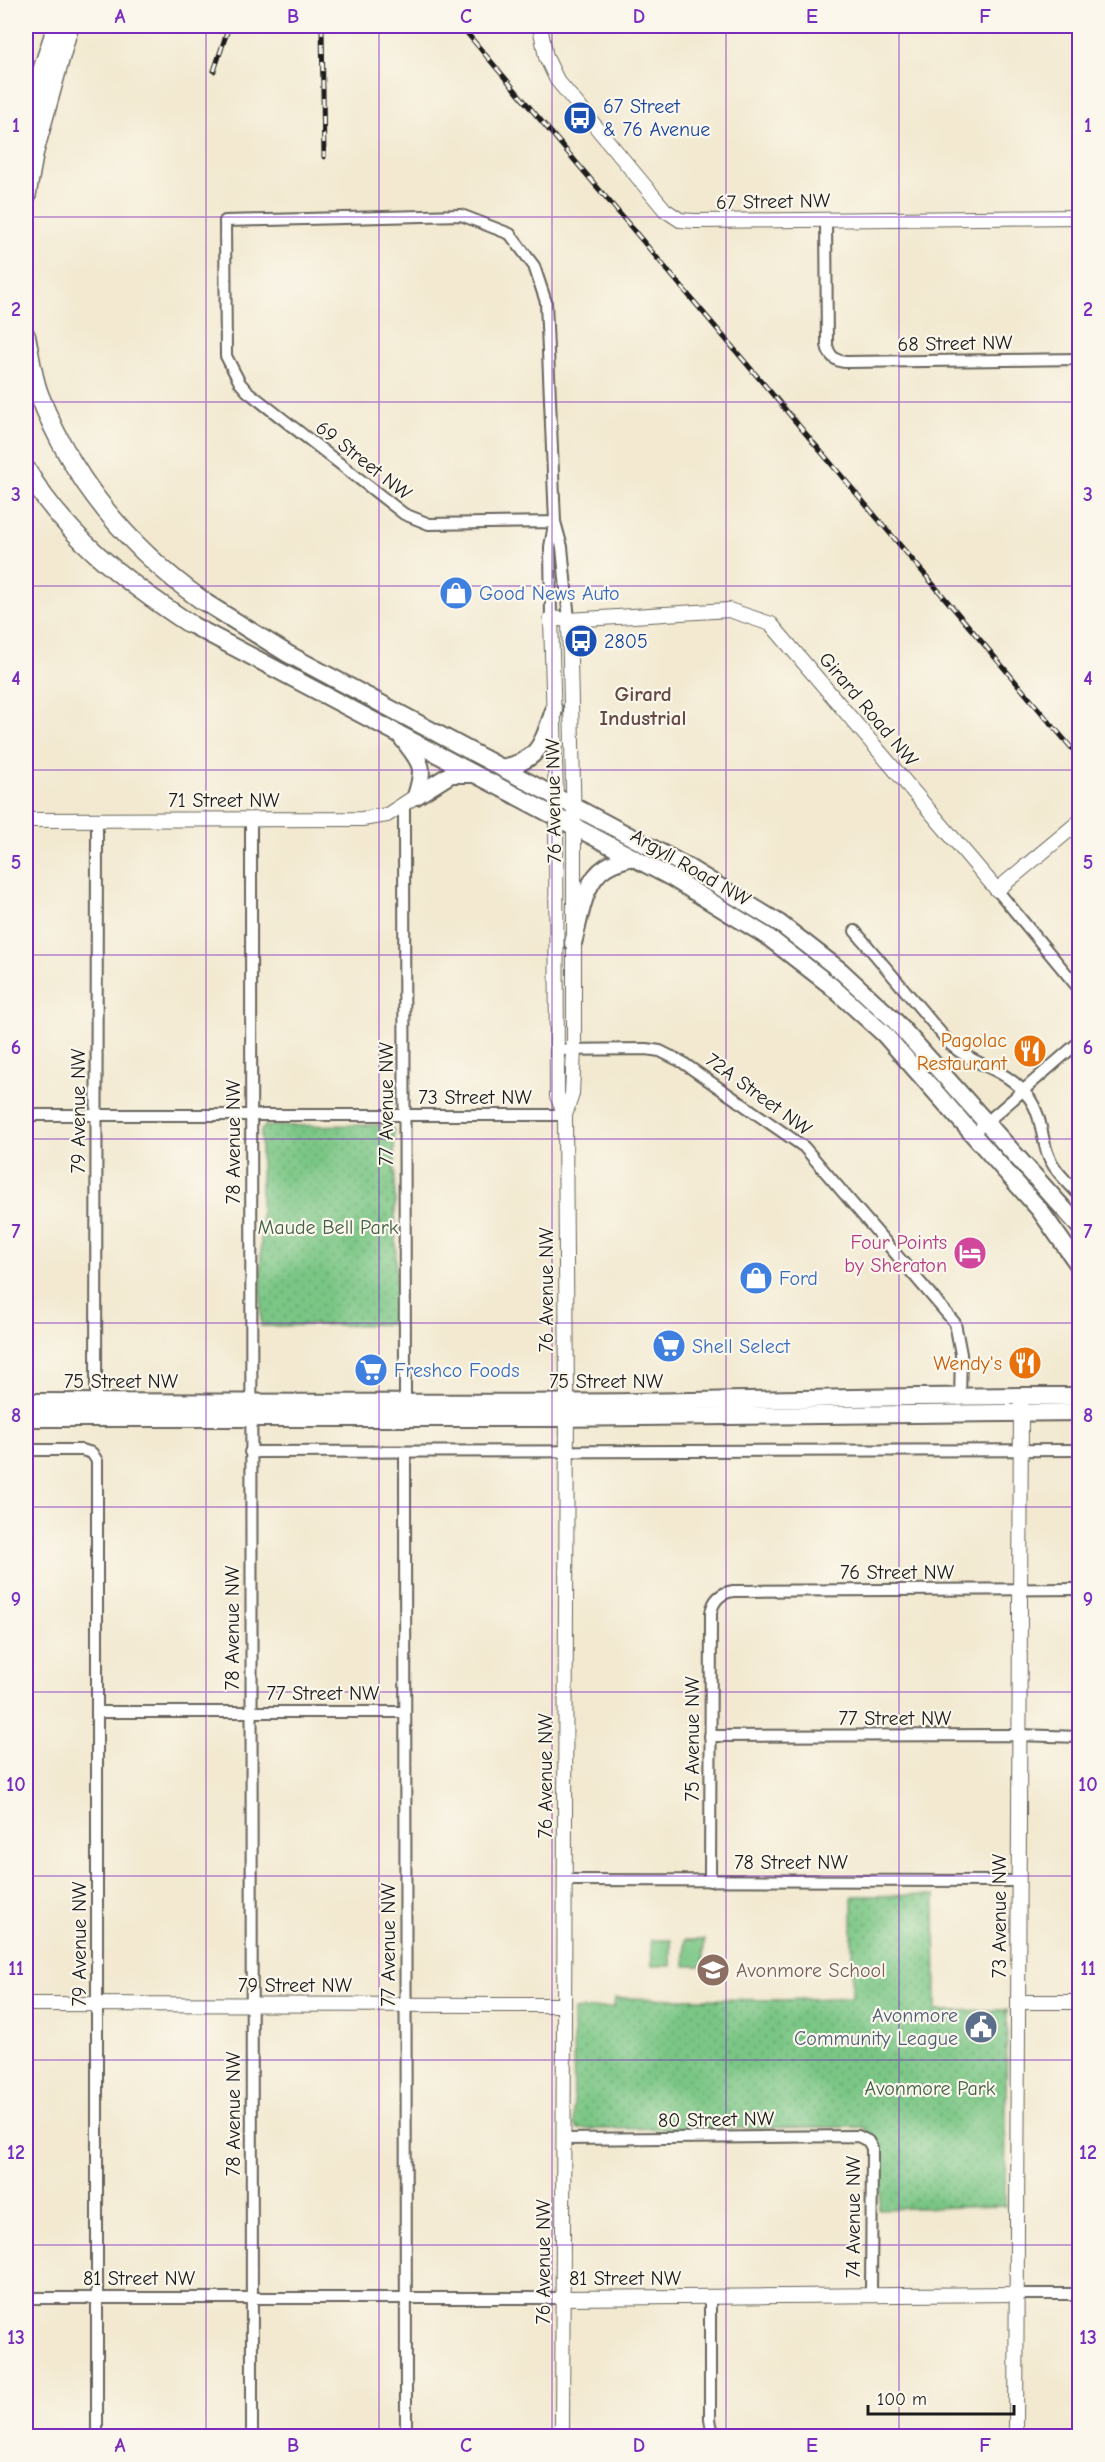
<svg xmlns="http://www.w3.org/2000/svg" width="1105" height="2462" viewBox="0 0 1105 2462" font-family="'Comic Neue',sans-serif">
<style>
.grass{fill:#7ac685;stroke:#4b7150;stroke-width:1.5}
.park{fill:url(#park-dots);stroke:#4b7150;stroke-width:1.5}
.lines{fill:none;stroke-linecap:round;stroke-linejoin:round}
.minor-casing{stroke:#67645b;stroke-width:14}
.tertiary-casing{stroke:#67645b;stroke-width:16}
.primary-casing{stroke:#67645b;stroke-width:20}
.motorway-casing{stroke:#67645b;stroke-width:21}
.minor{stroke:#fff;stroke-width:10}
.tertiary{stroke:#fff;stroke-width:14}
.primary{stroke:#fff;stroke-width:16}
.motorway{stroke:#fff;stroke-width:18}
.rail-casing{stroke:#1c1c1c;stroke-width:5}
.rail{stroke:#fbf7ec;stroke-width:3;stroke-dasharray:9;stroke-linecap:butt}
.grid{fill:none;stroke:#7b2cbf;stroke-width:1.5;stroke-opacity:0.55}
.labels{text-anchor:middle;stroke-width:4.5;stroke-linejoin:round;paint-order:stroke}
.transit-label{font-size:20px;fill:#164399;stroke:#fbf7ec;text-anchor:start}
.street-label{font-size:20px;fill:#1c1c1c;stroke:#fbf7ec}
.shop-label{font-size:20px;fill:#366cbe;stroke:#fbf7ec;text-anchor:start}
.food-label{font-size:20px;fill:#c56008;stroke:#fbf7ec;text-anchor:end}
.park-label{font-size:20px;fill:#426046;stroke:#fbf7ec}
.hotel-label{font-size:20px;fill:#b23c85;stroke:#fbf7ec;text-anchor:end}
.education-label{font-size:20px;fill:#785e54;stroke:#fbf7ec;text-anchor:start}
.service-label{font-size:20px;fill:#4e5e75;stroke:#fbf7ec;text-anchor:end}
.neighbourhood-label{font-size:21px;font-weight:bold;fill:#654a44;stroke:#fbf7ec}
.neatline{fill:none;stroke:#7b2cbf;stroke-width:2}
.grid-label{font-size:20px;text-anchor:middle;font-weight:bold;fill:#7b2cbf}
</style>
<defs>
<pattern id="park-dots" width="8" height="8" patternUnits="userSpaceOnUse" patternTransform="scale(1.5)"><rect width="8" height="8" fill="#7ac685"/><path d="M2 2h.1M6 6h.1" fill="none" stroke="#63a06c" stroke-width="1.8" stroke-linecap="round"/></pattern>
</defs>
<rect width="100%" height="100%" fill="#fbf7ec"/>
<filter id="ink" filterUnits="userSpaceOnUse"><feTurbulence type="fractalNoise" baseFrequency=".0167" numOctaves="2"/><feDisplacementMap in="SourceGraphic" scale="12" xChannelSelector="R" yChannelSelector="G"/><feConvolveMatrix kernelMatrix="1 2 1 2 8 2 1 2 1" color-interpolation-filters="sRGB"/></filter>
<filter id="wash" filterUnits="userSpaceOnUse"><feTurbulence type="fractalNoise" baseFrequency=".008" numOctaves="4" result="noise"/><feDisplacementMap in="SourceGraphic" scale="24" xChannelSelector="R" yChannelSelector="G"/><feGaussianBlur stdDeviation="1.35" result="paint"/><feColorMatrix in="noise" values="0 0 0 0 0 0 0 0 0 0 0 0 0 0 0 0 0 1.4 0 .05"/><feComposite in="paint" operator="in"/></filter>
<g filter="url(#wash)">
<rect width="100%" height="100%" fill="#f2e9d0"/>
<!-- grass -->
<g class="grass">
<polygon points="651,1940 671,1940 671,1966 652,1966"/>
<rect x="685" y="1940" width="19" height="26"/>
</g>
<!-- park -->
<g class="park">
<polygon points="389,1125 394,1130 397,1324 261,1326 261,1131 265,1126"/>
<path d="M935 1895 936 2011 1007 2010 1005 2206 879 2209C880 2177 889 2150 863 2127L579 2129 574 2125 573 2010 614 2007 615 1998 783 2000 852 1997V1896Z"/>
</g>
</g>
<g filter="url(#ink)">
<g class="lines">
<defs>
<g id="minor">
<path d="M826 220 827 345C829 356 836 362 847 362L1080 359"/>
<polyline points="555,522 429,524 404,514 247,391 240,383 226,356 225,221 461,215 510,234 534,266 546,302 555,522 562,547 569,620"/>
<polyline points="551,618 550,547 554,525"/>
<polyline points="404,806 405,1402"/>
<polyline points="251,819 252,2436"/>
<polyline points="997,890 1080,990"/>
<path d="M855 931 951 1045C978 1069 1005 1066 1030 1099 1041 1115 1041 1134 1047 1152 1052 1169 1068 1182 1080 1196"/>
<polyline points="557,1050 646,1049 660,1051 682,1062 804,1147 955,1323 961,1354 960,1400"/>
<polyline points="26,1115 565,1115"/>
<polyline points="973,1134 1080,1041"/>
<polyline points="96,1402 97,820"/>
<polyline points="26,1450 82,1450 92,1453 97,1461 97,2436"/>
<polyline points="250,1452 1080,1450"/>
<polyline points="405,1453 406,2436"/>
<polyline points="97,1712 405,1712"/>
<polyline points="710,1736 1018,1735 1080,1737"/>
<polyline points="564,1880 1018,1881"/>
<path d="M710 1881 711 1613C713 1601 720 1593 733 1591L1080 1589"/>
<polyline points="563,2139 858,2136 868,2141 872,2148 871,2294"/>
<polyline points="1016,2294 1080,2294"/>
<polyline points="26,2298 563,2298"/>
<path d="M710 2298V2418C711 2428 712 2432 721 2436"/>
</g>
<g id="tertiary">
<polyline points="540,26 546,57 557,80 665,210 680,220 695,221 1080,217"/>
<polyline points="26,820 362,819 387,815 416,796"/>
<polyline points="565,1115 557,1096 556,797 551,618 569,620 729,610 771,624 997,890 1080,821"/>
<polyline points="1019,2002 1080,2002"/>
<polyline points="26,2004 564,2005"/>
<polyline points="563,2298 1016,2294"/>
<polyline points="562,2436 567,1402 565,1115 572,1094 574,1049 574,826 569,620"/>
<polyline points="1016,2436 1021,1404"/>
</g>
<g id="primary">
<polyline points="203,601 288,654 684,865 779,923 841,971 895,1021 1080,1227"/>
<polyline points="190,624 672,878 768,937 830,985 884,1034 1039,1209 1080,1267"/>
<path d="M402 738C421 763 426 765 416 796"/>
<path d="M502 768C540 760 542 744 554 710"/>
<polyline points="416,796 451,774 472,774"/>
<path d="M573 943C580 919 583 881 606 867 613 862 623 860 632 857"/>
<path d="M26 1402C229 1402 432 1404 635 1402 783 1400 931 1395 1080 1396"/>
<polyline points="26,1418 553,1418 1080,1412"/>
</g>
<g id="motorway">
<polyline points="26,120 55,31"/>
<polyline points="26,198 34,153 69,26"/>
<path d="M26 336C30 355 32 376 39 394 72 481 129 548 203 601"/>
<path d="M26 469C64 535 127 583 190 624"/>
</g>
</defs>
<!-- minor casing -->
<use href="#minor" class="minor-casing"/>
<!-- tertiary casing -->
<use href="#tertiary" class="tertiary-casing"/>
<!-- primary casing -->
<use href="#primary" class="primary-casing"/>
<!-- motorway casing -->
<use href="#motorway" class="motorway-casing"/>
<!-- minor -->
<use href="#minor" class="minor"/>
<!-- tertiary -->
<use href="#tertiary" class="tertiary"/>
<!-- primary -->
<use href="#primary" class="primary"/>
<!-- motorway -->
<use href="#motorway" class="motorway"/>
<defs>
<g id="rail">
<polyline points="322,26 324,157"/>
<polyline points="461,26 1080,758"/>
<polyline points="214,71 229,26"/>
</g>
</defs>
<!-- rail casing -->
<use href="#rail" class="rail-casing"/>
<!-- rail -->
<use href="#rail" class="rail"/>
</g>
</g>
<!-- grid -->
<path class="grid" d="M206 26V2436M379 26V2436M552 26V2436M726 26V2436M899 26V2436M26 217H1080M26 402H1080M26 586H1080M26 770H1080M26 955H1080M26 1139H1080M26 1323H1080M26 1507H1080M26 1692H1080M26 1876H1080M26 2060H1080M26 2245H1080"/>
<!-- icons -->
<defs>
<symbol id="bus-disc" viewBox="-11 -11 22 22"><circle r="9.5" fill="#1a4fb4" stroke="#fbf7ec"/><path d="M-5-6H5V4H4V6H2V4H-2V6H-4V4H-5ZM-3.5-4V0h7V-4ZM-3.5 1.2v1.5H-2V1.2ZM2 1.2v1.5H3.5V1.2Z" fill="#fff"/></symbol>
<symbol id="shop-disc" viewBox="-11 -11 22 22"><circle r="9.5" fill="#3f7fe0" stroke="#fbf7ec"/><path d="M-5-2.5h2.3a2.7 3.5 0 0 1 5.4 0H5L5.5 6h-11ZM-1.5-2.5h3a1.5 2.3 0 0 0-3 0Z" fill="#fff"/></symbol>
<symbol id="restaurant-disc" viewBox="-11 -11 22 22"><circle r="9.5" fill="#e8710a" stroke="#fbf7ec"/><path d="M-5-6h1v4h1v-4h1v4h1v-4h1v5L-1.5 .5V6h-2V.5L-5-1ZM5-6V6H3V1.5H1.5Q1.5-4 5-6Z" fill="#fff"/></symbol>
<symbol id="hotel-disc" viewBox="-11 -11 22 22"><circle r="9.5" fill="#d1479c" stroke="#fbf7ec"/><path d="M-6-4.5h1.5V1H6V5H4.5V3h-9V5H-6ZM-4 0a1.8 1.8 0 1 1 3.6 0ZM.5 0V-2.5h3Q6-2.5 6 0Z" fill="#fff"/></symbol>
<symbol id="supermarket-disc" viewBox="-11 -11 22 22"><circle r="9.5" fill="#3f7fe0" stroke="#fbf7ec"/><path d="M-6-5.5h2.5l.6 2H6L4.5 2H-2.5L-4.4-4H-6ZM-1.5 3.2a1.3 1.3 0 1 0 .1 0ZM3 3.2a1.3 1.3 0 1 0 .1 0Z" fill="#fff"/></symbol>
<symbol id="school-disc" viewBox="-11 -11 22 22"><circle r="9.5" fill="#8d6e63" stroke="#fbf7ec"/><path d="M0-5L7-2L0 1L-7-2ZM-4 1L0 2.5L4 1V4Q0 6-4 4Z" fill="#fff"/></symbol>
<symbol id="civic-disc" viewBox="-11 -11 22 22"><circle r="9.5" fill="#5c6f8a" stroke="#fbf7ec"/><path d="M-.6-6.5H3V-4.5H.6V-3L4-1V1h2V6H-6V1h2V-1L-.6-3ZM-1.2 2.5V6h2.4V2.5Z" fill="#fff"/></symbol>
</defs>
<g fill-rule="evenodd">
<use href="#bus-disc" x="561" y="99" width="38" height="38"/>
<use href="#shop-disc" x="437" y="574" width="38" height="38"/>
<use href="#bus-disc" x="562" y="622" width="38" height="38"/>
<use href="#restaurant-disc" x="1011" y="1032" width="38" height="38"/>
<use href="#hotel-disc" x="951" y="1234" width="38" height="38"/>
<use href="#shop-disc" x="737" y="1259" width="38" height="38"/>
<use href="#supermarket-disc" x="650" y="1327" width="38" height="38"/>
<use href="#restaurant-disc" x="1006" y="1344" width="38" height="38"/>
<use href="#supermarket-disc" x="352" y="1351" width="38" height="38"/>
<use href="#school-disc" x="694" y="1951" width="38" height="38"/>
<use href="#civic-disc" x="962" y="2008" width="38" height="38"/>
</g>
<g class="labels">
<!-- transit labels -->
<g class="transit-label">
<text x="603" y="113">67 Street<tspan x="603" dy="23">&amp; 76 Avenue</tspan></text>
<text x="604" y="648">2805</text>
</g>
<!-- street labels -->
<g class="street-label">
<text transform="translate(773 201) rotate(-1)" y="7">67 Street NW</text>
<text transform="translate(955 343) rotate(-1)" y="7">68 Street NW</text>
<text transform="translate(364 460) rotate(38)" y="7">69 Street NW</text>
<text transform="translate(869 709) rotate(50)" y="7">Girard Road NW</text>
<text x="224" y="807">71 Street NW</text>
<text transform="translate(553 801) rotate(-91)" y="7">76 Avenue NW</text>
<text transform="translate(691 867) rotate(30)" y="7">Argyll Road NW</text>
<text transform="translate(759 1094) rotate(36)" y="7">72A Street NW</text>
<text x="475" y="1104">73 Street NW</text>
<text transform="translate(386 1104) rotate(-90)" y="7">77 Avenue NW</text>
<text transform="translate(78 1111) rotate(-90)" y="7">79 Avenue NW</text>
<text transform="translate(233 1142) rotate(-90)" y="7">78 Avenue NW</text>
<text transform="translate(546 1290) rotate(-90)" y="7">76 Avenue NW</text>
<text x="121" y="1388">75 Street NW</text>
<text x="606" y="1388">75 Street NW</text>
<text x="897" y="1579">76 Street NW</text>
<text transform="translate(232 1628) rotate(-90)" y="7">78 Avenue NW</text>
<text x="323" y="1700">77 Street NW</text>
<text x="895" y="1725">77 Street NW</text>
<text transform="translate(692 1739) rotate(-90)" y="7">75 Avenue NW</text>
<text transform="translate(545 1776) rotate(-90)" y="7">76 Avenue NW</text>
<text x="791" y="1869">78 Street NW</text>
<text transform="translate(999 1916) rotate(-90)" y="7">73 Avenue NW</text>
<text transform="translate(79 1944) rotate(-90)" y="7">79 Avenue NW</text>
<text transform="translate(388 1945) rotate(-90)" y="7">77 Avenue NW</text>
<text x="295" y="1992">79 Street NW</text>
<text transform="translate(233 2114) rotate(-90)" y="7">78 Avenue NW</text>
<text transform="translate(716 2119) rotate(-1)" y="7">80 Street NW</text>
<text transform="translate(853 2217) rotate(-90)" y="7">74 Avenue NW</text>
<text transform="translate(543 2262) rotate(-90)" y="7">76 Avenue NW</text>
<text x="139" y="2285">81 Street NW</text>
<text x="625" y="2285">81 Street NW</text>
</g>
<!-- shop labels -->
<g class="shop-label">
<text x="479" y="600">Good News Auto</text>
<text x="779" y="1285">Ford</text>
<text x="692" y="1353">Shell Select</text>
<text x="394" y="1377">Freshco Foods</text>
</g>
<!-- food labels -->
<g class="food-label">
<text x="1007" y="1047">Pagolac<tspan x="1007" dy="23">Restaurant</tspan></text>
<text x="1002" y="1370">Wendy's</text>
</g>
<!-- park labels -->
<g class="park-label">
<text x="328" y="1234">Maude Bell Park</text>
<text x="930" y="2095">Avonmore Park</text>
</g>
<!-- hotel labels -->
<g class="hotel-label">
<text x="947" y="1249">Four Points<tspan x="947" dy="23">by Sheraton</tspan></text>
</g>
<!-- education labels -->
<g class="education-label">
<text x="736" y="1977">Avonmore School</text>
</g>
<!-- service labels -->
<g class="service-label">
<text x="958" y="2022">Avonmore<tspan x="958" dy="23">Community League</tspan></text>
</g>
<!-- neighbourhood labels -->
<g class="neighbourhood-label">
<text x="643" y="701">Girard<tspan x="643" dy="24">Industrial</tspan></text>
</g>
</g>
<!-- margin -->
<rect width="1105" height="2462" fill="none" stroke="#fbf7ec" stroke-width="66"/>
<!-- scale -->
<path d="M868 2405v9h146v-9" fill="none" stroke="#1c1c1c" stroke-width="3"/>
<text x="877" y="2405" font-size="18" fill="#1c1c1c" stroke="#fbf7ec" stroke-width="4.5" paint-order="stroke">100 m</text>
<rect x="33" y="33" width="1039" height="2396" class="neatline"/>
<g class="grid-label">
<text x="120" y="23">A</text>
<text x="293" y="23">B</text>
<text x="466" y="23">C</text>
<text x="639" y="23">D</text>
<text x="812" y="23">E</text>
<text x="985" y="23">F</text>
<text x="16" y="132">1</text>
<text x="1088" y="132">1</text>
<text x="16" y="316">2</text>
<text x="1088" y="316">2</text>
<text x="16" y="501">3</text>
<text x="1088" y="501">3</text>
<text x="16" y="685">4</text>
<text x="1088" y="685">4</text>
<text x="16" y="869">5</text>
<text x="1088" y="869">5</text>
<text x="16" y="1054">6</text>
<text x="1088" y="1054">6</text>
<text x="16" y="1238">7</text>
<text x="1088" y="1238">7</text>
<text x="16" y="1422">8</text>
<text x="1088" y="1422">8</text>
<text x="16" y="1606">9</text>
<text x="1088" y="1606">9</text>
<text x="16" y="1791">10</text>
<text x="1088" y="1791">10</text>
<text x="16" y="1975">11</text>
<text x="1088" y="1975">11</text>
<text x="16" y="2159">12</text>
<text x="1088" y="2159">12</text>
<text x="16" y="2344">13</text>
<text x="1088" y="2344">13</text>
<text x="120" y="2452">A</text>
<text x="293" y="2452">B</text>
<text x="466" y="2452">C</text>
<text x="639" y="2452">D</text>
<text x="812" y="2452">E</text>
<text x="985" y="2452">F</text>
</g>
</svg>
